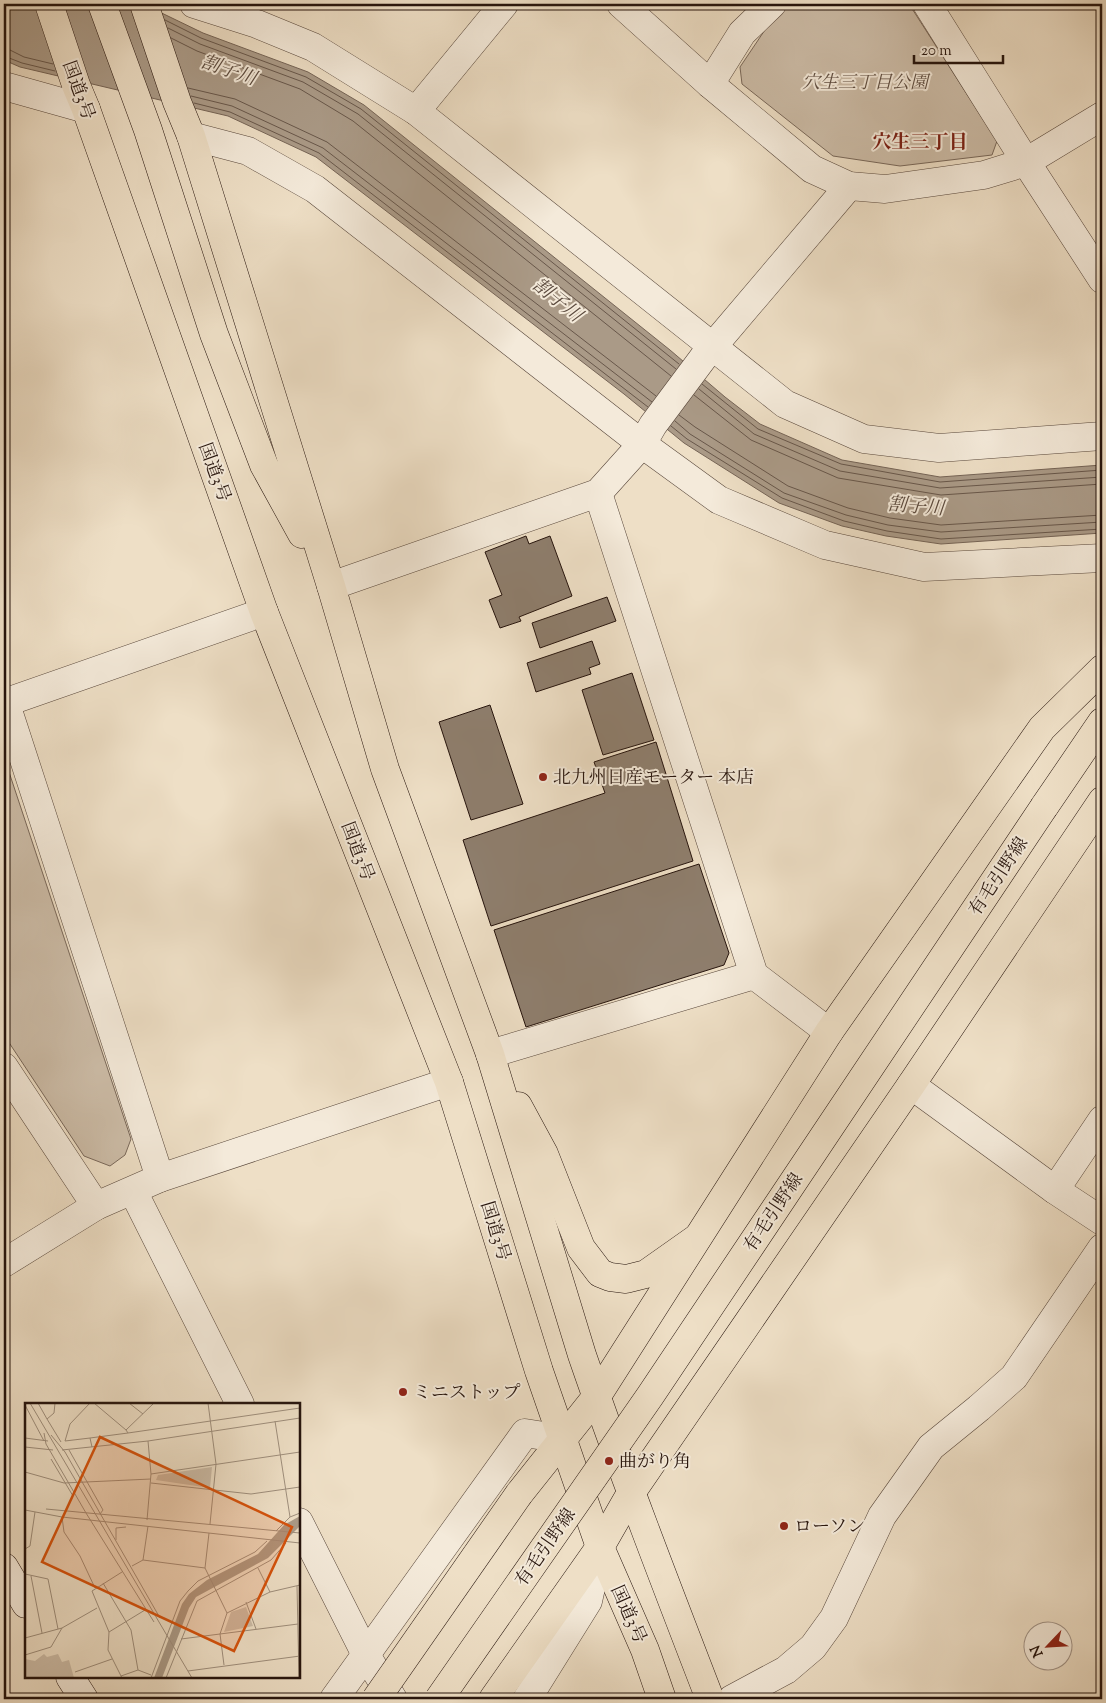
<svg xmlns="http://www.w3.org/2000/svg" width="1106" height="1703" viewBox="0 0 1106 1703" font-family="'Sorts Mill Goudy','Noto Serif JP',serif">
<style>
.green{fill:#ccbca7;stroke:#79685a}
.water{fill:#aa9a87;stroke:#756456}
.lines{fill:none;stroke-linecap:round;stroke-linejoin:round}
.shore{stroke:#68574a;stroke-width:1}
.building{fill:#8e7e6d;stroke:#26140d}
.street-casing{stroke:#58473b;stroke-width:29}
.secondary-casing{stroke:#26140d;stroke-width:29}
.primary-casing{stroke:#26140d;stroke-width:29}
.highway-casing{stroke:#26140d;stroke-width:29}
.street{stroke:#f4eada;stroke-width:28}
.secondary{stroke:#f4eada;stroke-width:28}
.primary{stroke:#eedfc6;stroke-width:28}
.highway{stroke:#eedfc6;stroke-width:28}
.primary-bridge-casing{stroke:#26140d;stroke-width:29;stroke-linecap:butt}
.primary-bridge{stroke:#eedfc6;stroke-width:28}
.poi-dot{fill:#8f2418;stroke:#f4eada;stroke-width:2}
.labels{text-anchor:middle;stroke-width:4;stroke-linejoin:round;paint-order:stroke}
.park-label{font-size:18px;font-style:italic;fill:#604f43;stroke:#f4eada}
.street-label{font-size:18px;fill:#26140d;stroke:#f4eada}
.poi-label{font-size:18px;fill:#26140d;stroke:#f4eada;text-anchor:start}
.water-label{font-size:19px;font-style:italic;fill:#5b4a3e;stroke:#f4eada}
.neighbourhood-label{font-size:19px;font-weight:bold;fill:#7a1f14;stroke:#f4eada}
.inset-road{fill:none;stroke:#9e8e7c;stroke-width:1}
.view{fill:#d5520c;fill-opacity:0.15;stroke:#d5520c;stroke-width:2.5}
.inset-edge{fill:none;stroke:#26140d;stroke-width:2.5}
</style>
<rect width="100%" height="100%" fill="#eedfc6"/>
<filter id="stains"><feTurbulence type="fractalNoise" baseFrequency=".004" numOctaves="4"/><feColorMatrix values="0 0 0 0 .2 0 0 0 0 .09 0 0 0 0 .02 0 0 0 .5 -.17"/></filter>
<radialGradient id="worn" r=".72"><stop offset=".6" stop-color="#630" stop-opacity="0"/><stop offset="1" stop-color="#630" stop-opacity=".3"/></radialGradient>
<!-- green -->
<g class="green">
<polygon points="788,4 909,4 997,141 992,155 900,166 833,156 742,84 740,67 775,15"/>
<polygon points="4,757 131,1139 125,1155 110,1166 84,1156 4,1035"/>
</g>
<!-- water -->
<polygon class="water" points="4,4 143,4 203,33 308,72 364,105 670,350 725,397 760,424 842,460 940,477 1102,465 1102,533 941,544 886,536 842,526 779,503 684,443 624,394 316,157 228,116 20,67 4,60"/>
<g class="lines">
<!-- shore -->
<g class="shore">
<polyline points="165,20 201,38 306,77 361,109 679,364"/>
<polyline points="168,28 200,44 303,82 358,114 676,369"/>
<polyline points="171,38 197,51 300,89 353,121 671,376"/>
<polyline points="4,49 10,50 24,57 53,64"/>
<polyline points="4,56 22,63 55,71"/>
<polyline points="188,88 235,99 327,142 656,396"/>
<polyline points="191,96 232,106 323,148 652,402"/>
<polyline points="194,103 230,112 319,153 648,407"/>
<polyline points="702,384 758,429 841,464 940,482 1102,470"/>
<polyline points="699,389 754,434 840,471 940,488 1102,477"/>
<polyline points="694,395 751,440 838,478 941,495 1102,484"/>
<polyline points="679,415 695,427 788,486 848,508 890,518 941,525 1102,515"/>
<polyline points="675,421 690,434 784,493 846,515 888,525 941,532 1102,522"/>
<polyline points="671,426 687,439 782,498 844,521 887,531 941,539 1102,529"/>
</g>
</g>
<!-- building -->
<g class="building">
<polygon points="526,536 529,544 550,536 572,596 519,617 521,621 500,628 489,600 502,595 485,552"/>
<polygon points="607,597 616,621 540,648 532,623"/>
<polygon points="592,641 600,664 589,668 591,674 536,692 527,663"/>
<polygon points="632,673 654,740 603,755 582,690"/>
<polygon points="490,705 523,804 471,820 439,722"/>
<polygon points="656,742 693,861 491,926 463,840 605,793 594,762"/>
<polygon points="699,864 729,953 724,965 526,1027 494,930"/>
</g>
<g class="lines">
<defs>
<g id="street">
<polyline points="194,4 257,24 313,47 416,111 785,404 864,439 939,448 1102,436"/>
<polyline points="621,4 710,84 812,169 849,186 885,189 984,175 1026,162 1102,116"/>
<polyline points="927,4 1026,162 1102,279"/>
<polyline points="710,84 742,33 772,4"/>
<polyline points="4,86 86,109"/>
<polyline points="416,111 504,4"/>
<polyline points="191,136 248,151 315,189 642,444 719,500 825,545 924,567 1102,558"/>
<polyline points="598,493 754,975 829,1032"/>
<polyline points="331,586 598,493 642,444 653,425 703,358 849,186"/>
<polyline points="4,698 160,1178"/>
<polyline points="4,703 264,612"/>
<polyline points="490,1054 754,975"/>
<polyline points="4,1067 96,1206"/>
<polyline points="911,1085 1055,1190 1102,1221"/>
<polyline points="1055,1190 1102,1120"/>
<polyline points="133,1191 240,1404"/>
<polyline points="4,1263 96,1206 160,1178 449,1082"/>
<polyline points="299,1522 366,1655 393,1699"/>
<polyline points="334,1699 525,1433 563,1439"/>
<polyline points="527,1699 588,1601 600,1547"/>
<polyline points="732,1699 786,1670 813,1647 834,1618 882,1516 931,1447 979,1408 1014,1377 1102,1248"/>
</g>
<g id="secondary">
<polyline points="4,1567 26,1604"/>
<polyline points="70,1677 84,1699"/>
</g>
<g id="primary">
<polyline points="1044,807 1102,722"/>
<polyline points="519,1494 597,1396 829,1032 1042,728 1102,669"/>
<polyline points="493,1699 600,1547 631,1493 911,1085 1102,801"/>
</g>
<g id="highway">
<polyline points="49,4 76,85 86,109 264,612 449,1082 539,1371 600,1547 645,1650 662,1699"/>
<polyline points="102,4 148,130 214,334 264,465 302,534"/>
<path d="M144 4 177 102 191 136 331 586 385 769 490 1054 582 1355C622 1471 666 1585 710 1699"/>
<polyline points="518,1106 544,1154 581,1248 600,1273 610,1277 626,1279 646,1274 697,1238"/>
</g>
</defs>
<!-- street casing -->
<use href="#street" class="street-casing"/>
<!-- secondary casing -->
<use href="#secondary" class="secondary-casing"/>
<!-- primary casing -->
<use href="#primary" class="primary-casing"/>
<!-- highway casing -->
<use href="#highway" class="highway-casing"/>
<!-- street -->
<use href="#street" class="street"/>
<!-- secondary -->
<use href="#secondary" class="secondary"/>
<!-- primary -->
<use href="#primary" class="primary"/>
<!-- highway -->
<use href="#highway" class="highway"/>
<defs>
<g id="primary-bridge">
<polyline points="376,1699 519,1494"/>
<polyline points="439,1699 650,1396 1044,807"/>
</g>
</defs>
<!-- primary-bridge casing -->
<use href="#primary-bridge" class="primary-bridge-casing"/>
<!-- primary-bridge -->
<use href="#primary-bridge" class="primary-bridge"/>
</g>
<!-- markers -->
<g class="poi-dot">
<circle cx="543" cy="777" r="5"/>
<circle cx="403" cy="1392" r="5"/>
<circle cx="609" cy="1461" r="5"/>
<circle cx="784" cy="1526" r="5"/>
</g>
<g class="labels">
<!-- park labels -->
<g class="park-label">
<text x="865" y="88">穴生三丁目公園</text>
</g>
<!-- street labels -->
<g class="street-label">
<text transform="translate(79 90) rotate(70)" y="6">国道3号</text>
<text transform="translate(215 472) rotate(70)" y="6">国道3号</text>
<text transform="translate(358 851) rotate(69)" y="6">国道3号</text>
<text transform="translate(998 876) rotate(-56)" y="6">有毛引野線</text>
<text transform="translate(773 1212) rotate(-56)" y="6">有毛引野線</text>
<text transform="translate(496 1231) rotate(73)" y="6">国道3号</text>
<text transform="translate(545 1547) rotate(-55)" y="6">有毛引野線</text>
<text transform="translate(629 1614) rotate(66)" y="6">国道3号</text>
</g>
<!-- poi labels -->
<g class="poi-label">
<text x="553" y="783">北九州日産モーター 本店</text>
<text x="413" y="1398">ミニストップ</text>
<text x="619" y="1467">曲がり角</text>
<text x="794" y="1532">ローソン</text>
</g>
<!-- water labels -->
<g class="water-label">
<text transform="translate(229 69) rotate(19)" y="7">割子川</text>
<text transform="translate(558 299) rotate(39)" y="7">割子川</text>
<text transform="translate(916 505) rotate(5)" y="7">割子川</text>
</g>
<!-- neighbourhood labels -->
<g class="neighbourhood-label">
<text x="920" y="148">穴生三丁目</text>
</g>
</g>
<!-- overview -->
<g transform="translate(25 1403)">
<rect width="275" height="275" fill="#eedfc6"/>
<path d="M187 64 185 85 131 77 133 72ZM221 204 228 223 199 229 206 209ZM19 251 22 254 33 251 37 259 44 257 49 275H0V256L10 258Z" fill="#ccbca7"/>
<path d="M275 113V123L243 155 171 194 164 205 137 275H129L157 201 164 191 182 177 233 151 259 122Z" fill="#aa9a87"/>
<path class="inset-road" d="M5 0 167 275M13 0 22 16 29 10 30 0M69 0 101 27M104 0 118 11M183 0 191 61 185 121M0 2 19 38M22 16 36 39M250 18 265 114M19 30 21 41 61 110 129 219M103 30 275 5M26 32 40 49 135 215M0 35 23 38M65 35 40 38 45 21 65 0M0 44 28 47M67 44 65 35 103 30 101 27 129 0M37 47 123 38 275 15M44 47 78 107 75 111M26 56 48 93M0 69 39 80 126 76M126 71 275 49M126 80 226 91 275 84M21 106 275 130M0 107 37 114 275 140M37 114 39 129 55 153 70 185M122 117 126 71 123 38M251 128 265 114 275 110M184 130 180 165 202 210M91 137V125L101 124M0 146 5 143 10 109M118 157 123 123M107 163 118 157 180 165M233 165 245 189M0 171 23 176 33 226M6 173 17 230M78 180 106 227 113 267M272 183 274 275M221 199 231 226M84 229 120 207M0 235 37 225 72 205M156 236 273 221M0 252 26 244 37 225M199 262 195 231 202 210 245 189 275 182M163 268 275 253M50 269 87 256M96 273 113 267 126 272M97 275 83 247 84 229 67 188 97 169M126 275 155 198 163 188 173 178 230 149 242 138M141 275 172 198 246 157 261 140"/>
<path class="view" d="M75 34 267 124 209 248 17 159Z"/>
<rect width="275" height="275" class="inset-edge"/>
</g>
<!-- margin -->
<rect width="1106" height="1703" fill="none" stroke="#eedfc6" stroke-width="20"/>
<rect x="5" y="5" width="1096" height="1693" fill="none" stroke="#26140d" stroke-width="2.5"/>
<rect x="10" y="10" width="1086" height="1683" fill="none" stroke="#26140d"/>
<!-- north arrow -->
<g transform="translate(1048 1646) rotate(245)"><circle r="24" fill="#f4eada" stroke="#a29488"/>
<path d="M0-4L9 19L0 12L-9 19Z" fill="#8f2418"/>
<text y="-8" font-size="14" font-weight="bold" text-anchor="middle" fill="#26140d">N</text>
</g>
<!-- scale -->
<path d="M914 55v8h89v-8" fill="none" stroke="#26140d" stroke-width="2.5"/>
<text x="921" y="55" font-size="15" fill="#26140d" stroke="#f4eada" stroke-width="4" paint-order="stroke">20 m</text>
<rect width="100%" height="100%" filter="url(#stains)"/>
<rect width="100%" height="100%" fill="url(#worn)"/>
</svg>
